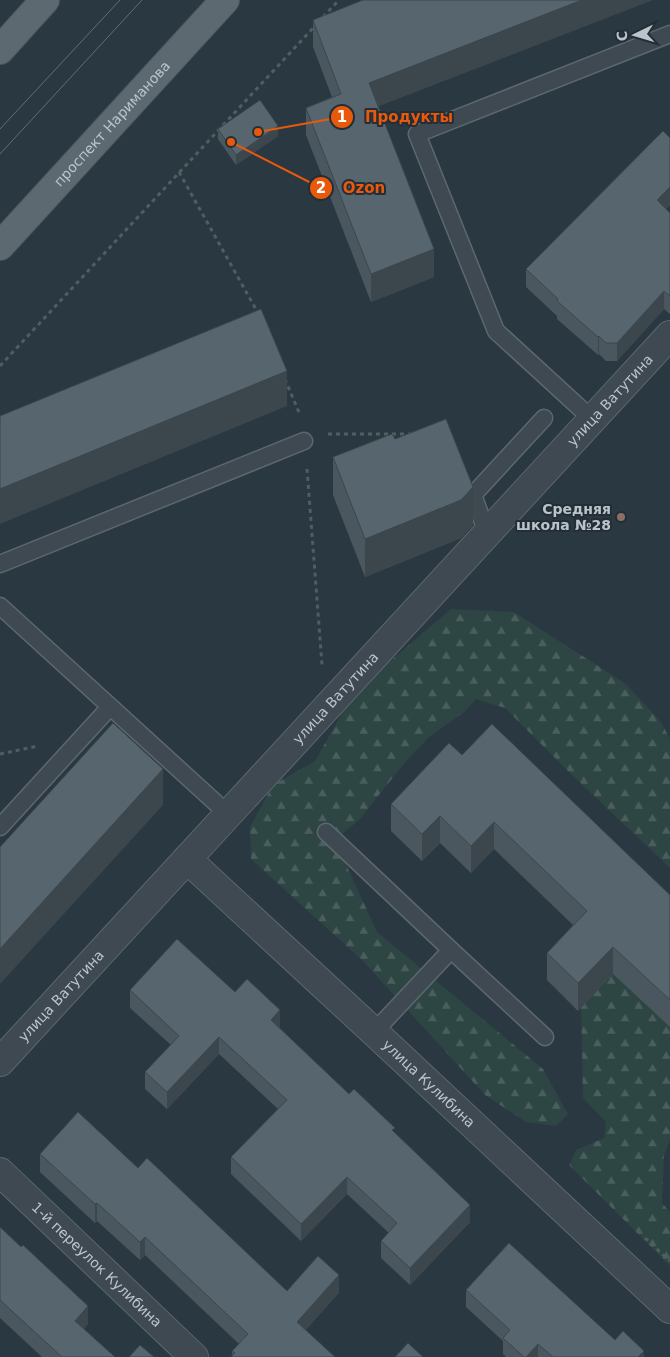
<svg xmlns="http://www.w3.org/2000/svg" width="670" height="1357" viewBox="0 0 670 1357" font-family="'DejaVu Sans',sans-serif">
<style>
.forest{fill:url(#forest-firs)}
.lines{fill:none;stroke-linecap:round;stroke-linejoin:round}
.lane-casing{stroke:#5d676f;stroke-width:19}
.street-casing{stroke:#5d676f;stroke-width:30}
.primary-casing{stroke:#4b555e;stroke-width:30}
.path{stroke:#4d6060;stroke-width:3;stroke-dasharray:4 4;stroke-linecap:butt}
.lane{stroke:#3e4952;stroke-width:16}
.street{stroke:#3e4952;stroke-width:28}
.primary{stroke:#5d6971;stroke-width:28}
.tram{stroke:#616e78;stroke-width:1}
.wall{fill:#4a575f}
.shaded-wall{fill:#3c474d}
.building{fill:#56656e;stroke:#3c474d}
.education-dot{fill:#8d6e63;stroke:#232e37;stroke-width:2}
.labels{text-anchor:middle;stroke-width:4;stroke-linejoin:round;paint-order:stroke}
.street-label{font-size:14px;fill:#bcc4cb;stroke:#232e37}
.poi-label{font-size:14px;font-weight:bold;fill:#bcc4cb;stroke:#232e37;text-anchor:end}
.leader{fill:none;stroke:#e8590c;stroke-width:2}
.callout-dot{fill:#e8590c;stroke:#232e37;stroke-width:2}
.mark-label{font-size:15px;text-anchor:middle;font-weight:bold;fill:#fff}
.callout-label{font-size:15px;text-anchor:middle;font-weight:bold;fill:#e8590c;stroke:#232e37;stroke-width:4;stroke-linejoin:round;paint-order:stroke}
</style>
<defs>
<pattern id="forest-firs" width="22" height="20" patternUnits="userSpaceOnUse" patternTransform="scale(1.25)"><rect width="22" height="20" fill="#2d4543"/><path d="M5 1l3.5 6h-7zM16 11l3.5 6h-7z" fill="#4a5e5d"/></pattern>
</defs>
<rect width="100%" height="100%" fill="#2a3842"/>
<!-- forest -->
<g class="forest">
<polygon points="451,609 514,612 626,684 661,722 670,739 670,868 571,774 505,708 476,699 464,712 428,738 402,766 359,820 335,840 377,932 543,1069 568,1114 556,1126 526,1122 485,1095 363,961 251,859 250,827 273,785 315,761 354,692"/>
<polygon points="670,908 670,1140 664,1155 662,1203 670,1212 670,1266 569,1165 576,1150 604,1138 606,1122 583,1098 581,1002"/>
</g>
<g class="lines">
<defs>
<g id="lane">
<polyline points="592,419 496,331 417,134 670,34"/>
<polyline points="487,533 473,495 544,418"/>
<polyline points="0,564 304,441"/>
<polyline points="0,606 228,814"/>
<polyline points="0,827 110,707"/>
<polyline points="326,832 451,950 374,1032"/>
<polyline points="451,950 545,1037"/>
</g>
<g id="street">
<path id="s1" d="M187 859 374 1032 670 1309"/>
<path id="s2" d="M0 1062 670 335"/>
<path id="s3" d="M0 1172 194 1357"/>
</g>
<g id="primary">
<polyline points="0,50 45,0"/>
<path id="s4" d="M0 246 225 0"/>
</g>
</defs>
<!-- lane casing -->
<use href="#lane" class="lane-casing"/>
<!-- street casing -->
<use href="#street" class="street-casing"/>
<!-- primary casing -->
<use href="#primary" class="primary-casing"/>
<!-- path -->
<g class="path">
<polyline points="323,17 339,0"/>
<polyline points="179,172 258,313"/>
<polyline points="0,366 314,27"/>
<polyline points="285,379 300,415"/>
<polyline points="328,434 412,434"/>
<polyline points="307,469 322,665"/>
<polyline points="0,754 38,746"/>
<polyline points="645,1238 670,1261"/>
</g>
<!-- lane -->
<use href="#lane" class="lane"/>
<!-- street -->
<use href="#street" class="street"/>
<!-- primary -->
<use href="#primary" class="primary"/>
<!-- tram -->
<g class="tram">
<polyline points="0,129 120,0"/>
<polyline points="0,154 142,0"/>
</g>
</g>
<!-- wall -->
<g class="wall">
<polygon points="313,20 378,107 434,277 371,302 306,135 306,108 332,97 313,47"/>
<polygon points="218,129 278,136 236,165 218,139"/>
<polygon points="670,138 670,205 666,209 670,213 670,314 664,309 617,361 606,361 599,354 598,355 557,319 557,316 526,287 526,269"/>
<polygon points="395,439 473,525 461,538 365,577 333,495 333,457"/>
<polygon points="462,755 670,895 670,1027 613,974 578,1011 547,980 547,953 573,925 494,849 471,873 440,843 422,861 391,831 391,804"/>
<polygon points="130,990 235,992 280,1027 279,1028 349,1094 395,1133 470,1222 410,1285 381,1258 381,1241 389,1233 347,1194 301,1241 231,1174 231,1157 278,1109 219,1054 167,1109 145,1089 145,1072 171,1045 130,1008"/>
<polygon points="40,1154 138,1168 287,1291 339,1293 232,1355 232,1351 239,1344 145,1255 140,1260 97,1221 95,1223 40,1172"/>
<polygon points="0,1227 88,1324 84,1329 115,1357 42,1357 0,1318"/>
<polygon points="466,1290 615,1340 644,1357 506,1357 503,1354 503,1341 466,1307"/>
</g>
<!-- shaded-wall -->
<g class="shaded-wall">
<polygon points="582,0 653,0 369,110 369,83"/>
<polygon points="278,126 278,136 236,165 236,155"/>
<polygon points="670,187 670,205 657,218 657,200"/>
<polygon points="434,249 434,277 371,302 371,274"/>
<polygon points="664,291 664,309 617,361 617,343"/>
<polygon points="599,336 599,354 598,355 598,337"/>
<polygon points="287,371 287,406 0,524 0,489"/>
<polygon points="473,487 473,525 461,538 365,577 365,539"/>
<polygon points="163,769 163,805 0,984 0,949"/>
<polygon points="440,816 440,843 422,861 422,834"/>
<polygon points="494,822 494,849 471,873 471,846"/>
<polygon points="613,947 613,974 578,1011 578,983"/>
<polygon points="280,1010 280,1027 271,1037 271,1020"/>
<polygon points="219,1037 219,1054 167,1109 167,1092"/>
<polygon points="347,1177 347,1194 301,1241 301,1224"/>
<polygon points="97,1203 97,1221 95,1223 95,1204"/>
<polygon points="470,1205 470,1222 410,1285 410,1268"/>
<polygon points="145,1237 145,1255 140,1260 140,1242"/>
<polygon points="339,1275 339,1293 297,1340 297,1322"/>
<polygon points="88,1306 88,1324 75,1339 75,1321"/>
<polygon points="538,1344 538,1357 526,1357"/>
<polygon points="644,1351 644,1357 638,1357"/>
</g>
<!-- building -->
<g class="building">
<polygon points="363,0 582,0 369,83 434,249 371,274 306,108 341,94 313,20"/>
<polygon points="260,100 278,126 236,155 218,129"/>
<polygon points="663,131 670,138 670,187 657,200 670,213 670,296 664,291 617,343 606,343 599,336 598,337 557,301 558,299 526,269"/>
<polygon points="261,309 287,371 0,489 0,416"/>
<polygon points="446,419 473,487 461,500 365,539 333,457 392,434 395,439"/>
<polygon points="113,723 163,769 0,949 0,847"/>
<polygon points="492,724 670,895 670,1000 613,947 578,983 547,953 587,911 494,822 471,846 440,816 422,834 391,804 449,743 462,755"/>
<polygon points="177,939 235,992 247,979 280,1010 271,1020 349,1094 354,1089 395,1128 392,1130 470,1205 410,1268 381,1241 397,1223 347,1177 301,1224 231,1157 287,1100 219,1037 167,1092 145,1072 179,1036 130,990"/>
<polygon points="78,1112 138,1168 147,1158 287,1291 318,1256 339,1275 297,1322 335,1357 231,1357 235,1353 232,1351 248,1334 145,1237 140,1242 97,1203 95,1204 40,1154"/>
<polygon points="0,1227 21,1247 23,1245 88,1306 75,1321 115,1357 62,1357 0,1300"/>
<polygon points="509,1243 615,1340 623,1331 644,1351 638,1357 553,1357 538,1344 526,1357 524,1357 503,1338 510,1330 466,1290"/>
<polygon points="408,1343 423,1357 395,1357"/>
<polygon points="140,1345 154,1357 129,1357"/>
</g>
<!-- markers -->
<circle class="education-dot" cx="621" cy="517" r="5"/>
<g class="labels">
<!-- street labels -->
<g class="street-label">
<text dy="5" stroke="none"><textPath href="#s4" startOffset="166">проспект Нариманова</textPath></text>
<text dy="5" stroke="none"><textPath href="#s2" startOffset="900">улица Ватутина</textPath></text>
<text dy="5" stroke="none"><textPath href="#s2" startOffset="495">улица Ватутина</textPath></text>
<text dy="5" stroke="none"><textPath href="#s2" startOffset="90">улица Ватутина</textPath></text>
<text dy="5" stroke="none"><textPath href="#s1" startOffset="330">улица Кулибина</textPath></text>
<text dy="5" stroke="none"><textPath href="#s3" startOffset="134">1-й переулок Кулибина</textPath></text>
</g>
<!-- poi labels -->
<g class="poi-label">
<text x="611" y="514">Средняя<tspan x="611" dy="16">школа №28</tspan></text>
</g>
</g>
<!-- callouts -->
<path class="leader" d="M258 132L342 117M231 142L321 188"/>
<g class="callout-dot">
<circle cx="258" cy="132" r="5"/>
<circle cx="231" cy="142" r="5"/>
<circle cx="342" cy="117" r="12"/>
<circle cx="321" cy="188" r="12"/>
</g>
<g class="mark-label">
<text x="342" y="122">1</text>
<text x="321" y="193">2</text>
</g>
<g class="callout-label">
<text x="409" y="122">Продукты</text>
<text x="364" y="193">Ozon</text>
</g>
<!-- north arrow -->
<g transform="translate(635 35) rotate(265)" stroke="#232e37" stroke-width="4" paint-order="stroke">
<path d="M0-4L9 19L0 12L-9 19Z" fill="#bcc4cb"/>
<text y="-8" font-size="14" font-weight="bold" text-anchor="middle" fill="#bcc4cb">С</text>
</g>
</svg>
